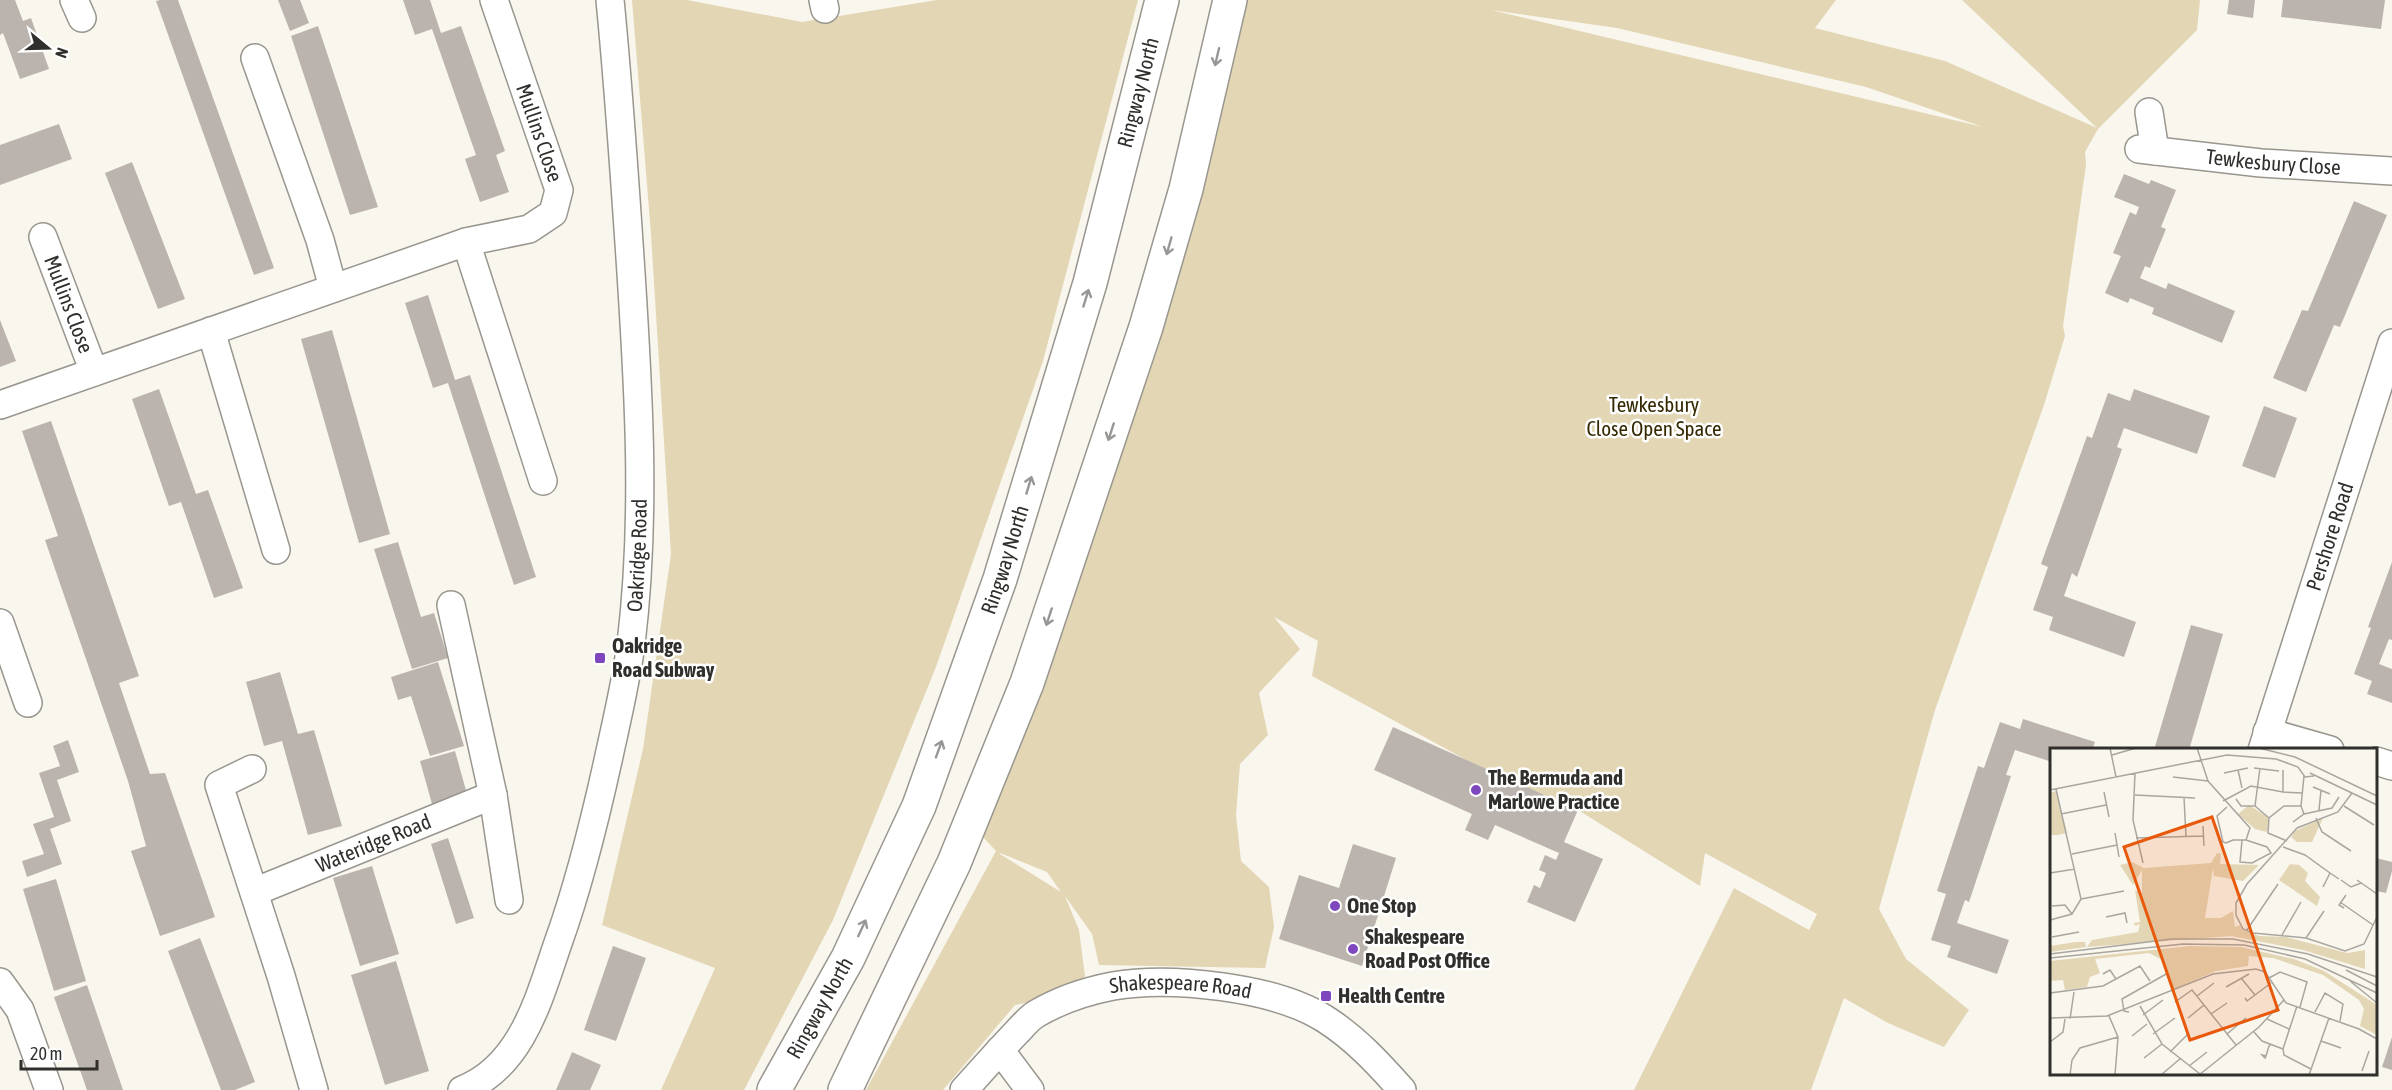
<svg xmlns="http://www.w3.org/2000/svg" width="2392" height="1090" viewBox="0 0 2392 1090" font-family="'Asap Condensed',sans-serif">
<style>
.green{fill:#e3d6b5;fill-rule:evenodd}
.building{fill:#bbb4ae}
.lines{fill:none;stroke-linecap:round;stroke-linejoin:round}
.minor-casing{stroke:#98968e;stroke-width:30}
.highway-casing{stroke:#98968e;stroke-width:36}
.minor{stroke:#fff;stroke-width:27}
.highway{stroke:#fff;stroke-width:33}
.oneway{stroke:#989796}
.poi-dot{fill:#7e47be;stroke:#fff;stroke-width:2}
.labels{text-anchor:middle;stroke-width:5;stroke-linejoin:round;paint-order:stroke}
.street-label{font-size:21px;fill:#302f2c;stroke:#fff}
.park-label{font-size:21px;fill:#352902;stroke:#fff}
.poi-label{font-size:21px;font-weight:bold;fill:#302f2c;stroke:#fff;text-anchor:start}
.inset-road{fill:none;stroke:#a9a6a0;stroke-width:1.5}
.view{fill:#e8590c;fill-opacity:0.15;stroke:#e8590c;stroke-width:3}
.inset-edge{fill:none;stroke:#302f2c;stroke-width:3}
</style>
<rect width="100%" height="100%" fill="#f9f6ed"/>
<!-- green -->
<g class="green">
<polygon points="632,0 687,0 802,22 937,0 1138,0 1043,361 936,667 833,920 744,1090 661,1090 715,968 602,925 643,749 671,554 651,234"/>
<path d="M1246 0H1836L1815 28 1945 61 2097 128 1962 0H2200L2197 30 2098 129 2085 152 2086 165 2063 326 2065 336 2044 405 1935 710 1879 909 1906 959 1969 1010 1944 1047 1888 1023 1844 998 1811 1090H1634L1734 888 1809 930 1817 914 1705 853 1700 886 1578 810 1472 763 1312 676 1318 641 1274 617 1300 649 1259 693 1268 735 1240 764 1236 815 1241 861 1269 887 1274 927 1265 968 1099 965 1092 934 1065 896 1079 930 1087 992 1015 1005 943 1090H866L996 851 982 836 1050 667 1087 544 1156 354ZM1491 10 1617 28 1866 87 1983 127ZM1000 853 1047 872 1061 892 1000 854Z"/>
</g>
<!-- building -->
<g class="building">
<polygon points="0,0 15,0 23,21 31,18 49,69 20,79 3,33 0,35"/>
<polygon points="160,0 178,0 274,268 254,275 156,1"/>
<polygon points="278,0 300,0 309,23 290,31"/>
<polygon points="403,0 430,0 441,33 461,26 505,151 496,155 509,192 480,202 465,159 476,155 432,29 415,35"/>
<polygon points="2229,0 2255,0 2253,18 2227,14"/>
<polygon points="2283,0 2385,0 2381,29 2281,17"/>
<polygon points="318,26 378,207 350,215 291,36"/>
<polygon points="59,124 72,159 0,185 0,145"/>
<polygon points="132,162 185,299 158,309 105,173"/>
<polygon points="2124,174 2149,184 2151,180 2176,190 2161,227 2166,229 2150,268 2145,266 2140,278 2166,289 2168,283 2235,311 2222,343 2152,314 2154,308 2130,298 2128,303 2105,293 2121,256 2113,253 2130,212 2136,215 2139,207 2114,197"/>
<polygon points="2354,201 2387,215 2340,327 2334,325 2306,392 2273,378 2302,310 2308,311"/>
<polygon points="428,295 455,380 470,375 536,577 514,585 448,383 433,388 405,303"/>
<polygon points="0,320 16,361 0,367"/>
<polygon points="332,330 390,534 359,543 301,339"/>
<polygon points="159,389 196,494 208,490 243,588 214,598 181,502 169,506 132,399"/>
<polygon points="2134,389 2210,416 2197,454 2124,428 2117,447 2122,449 2077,577 2072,573 2064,596 2136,622 2124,657 2049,630 2053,617 2033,610 2048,567 2041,564 2087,436 2092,438 2108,393 2130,401"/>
<polygon points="2264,406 2297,418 2275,478 2242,466"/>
<polygon points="51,421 139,676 119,683 150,774 165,773 215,917 160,936 131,851 146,846 128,781 45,540 58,536 22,431"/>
<polygon points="398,542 421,617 434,613 448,658 412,669 374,549"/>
<polygon points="2392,562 2392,640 2389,639 2379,664 2392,669 2392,703 2367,694 2372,681 2354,674 2371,628 2368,627"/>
<polygon points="2191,625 2223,634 2189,750 2154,750"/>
<polygon points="438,662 464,746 430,756 411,696 398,700 391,677"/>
<polygon points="280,672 298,734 314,730 342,826 308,835 282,741 264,746 246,682"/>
<polygon points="2023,719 2095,742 2092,750 2052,750 2052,762 2015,750 2006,775 2011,776 1969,902 1965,900 1957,923 2009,940 1997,974 1947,957 1951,946 1931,940 1946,894 1937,891 1978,766 1984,768 2000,722 2020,729"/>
<polygon points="1393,727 1578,810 1564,842 1603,859 1575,922 1527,902 1534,885 1540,888 1546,873 1539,870 1545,855 1556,860 1559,853 1495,825 1488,840 1465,830 1472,814 1374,770"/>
<polygon points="68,740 79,772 57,780 71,821 50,829 62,864 27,877 22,861 44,854 33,824 54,817 39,773 60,766 53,746"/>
<polygon points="455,751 467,794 432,804 420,761"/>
<polygon points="448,838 474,918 456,924 431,844"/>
<polygon points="1353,844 1396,858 1362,966 1279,939 1299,875 1339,888"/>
<polygon points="2376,858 2392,862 2392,871 2386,893 2376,891"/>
<polygon points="372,866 399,954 360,966 333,878"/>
<polygon points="56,879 86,981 54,991 23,889"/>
<polygon points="200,938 255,1082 235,1090 221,1090 168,951"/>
<polygon points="613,946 646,958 616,1041 584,1030"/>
<polygon points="396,961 429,1071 385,1085 351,975"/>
<polygon points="87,985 123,1090 87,1090 54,997"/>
<polygon points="2392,1037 2392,1070 2382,1067"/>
<polygon points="572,1052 601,1065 590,1090 556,1090"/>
</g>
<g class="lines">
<defs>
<g id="minor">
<polyline points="74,0 82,18"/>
<polyline points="823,0 825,9"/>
<polyline points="255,58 320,240 333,288"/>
<polyline points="2149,112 2155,151"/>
<path id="s1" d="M2139 149 2261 163 2392 171"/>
<path id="s2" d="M43 237 94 372"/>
<polyline points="466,242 543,481"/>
<polyline points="211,331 276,550"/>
<polyline points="0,405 466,242 529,229 553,213 559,190 494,0"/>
<polyline points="451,605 493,795 509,900"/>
<polyline points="0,623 28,703"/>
<polyline points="2267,732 2330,750"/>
<path id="s3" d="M2262 750 2392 343"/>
<polyline points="2376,761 2392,766"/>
<polyline points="252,769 219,785 281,976 314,1090"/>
<path id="s4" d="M254 892 493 795"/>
<polyline points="0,982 20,1010 49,1090"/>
<polyline points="1000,1050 1030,1090"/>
<path id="s5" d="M462 1090C522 1067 539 998 558 943 580 882 595 820 609 756 617 719 626 682 631 644 646 520 639 397 631 273 625 182 619 91 610 0"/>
<path id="s6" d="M964 1090C981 1071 999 1051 1016 1033 1022 1027 1029 1018 1036 1014 1058 1001 1087 991 1113 986 1171 976 1275 987 1325 1019 1355 1038 1379 1064 1402 1090"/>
</g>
<g id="highway">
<path id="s7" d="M774 1090 848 958 919 806 1000 579 1090 283 1162 0"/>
<polyline points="845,1090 954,863 1027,683 1146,327 1186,189 1230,0"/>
</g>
</defs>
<!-- minor casing -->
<use href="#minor" class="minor-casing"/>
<!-- highway casing -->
<use href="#highway" class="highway-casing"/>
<!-- minor -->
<use href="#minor" class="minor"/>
<!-- highway -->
<use href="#highway" class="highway"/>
</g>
<!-- one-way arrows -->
<defs><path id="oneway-shaft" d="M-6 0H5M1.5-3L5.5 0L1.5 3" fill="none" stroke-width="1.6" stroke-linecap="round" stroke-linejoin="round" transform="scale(1.5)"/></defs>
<g class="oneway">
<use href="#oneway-shaft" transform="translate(1217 57) rotate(103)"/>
<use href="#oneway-shaft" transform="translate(1169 246) rotate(106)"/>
<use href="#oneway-shaft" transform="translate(1086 298) rotate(-73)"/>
<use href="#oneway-shaft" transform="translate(1111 432) rotate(108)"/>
<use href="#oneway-shaft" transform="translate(1029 485) rotate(-73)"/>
<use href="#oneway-shaft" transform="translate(1049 617) rotate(108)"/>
<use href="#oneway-shaft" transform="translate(939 749) rotate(-70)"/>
<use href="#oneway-shaft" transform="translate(862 928) rotate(-65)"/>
</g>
<!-- markers -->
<g class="poi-dot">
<rect x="594" y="652" width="12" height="12" rx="3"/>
<circle cx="1476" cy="790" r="6"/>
<circle cx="1335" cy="906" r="6"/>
<circle cx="1353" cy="949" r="6"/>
<rect x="1320" y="990" width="12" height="12" rx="3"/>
</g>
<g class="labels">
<!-- street labels -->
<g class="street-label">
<text dy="7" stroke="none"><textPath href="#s7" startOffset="1066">Ringway North</textPath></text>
<text transform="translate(539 133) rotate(71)" y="7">Mullins Close</text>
<text dy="7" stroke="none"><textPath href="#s1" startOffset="135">Tewkesbury Close</textPath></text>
<text dy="7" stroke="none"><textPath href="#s2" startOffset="72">Mullins Close</textPath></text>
<text dy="7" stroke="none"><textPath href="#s3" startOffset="224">Pershore Road</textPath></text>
<text dy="7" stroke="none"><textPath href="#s5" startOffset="579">Oakridge Road</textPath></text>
<text dy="7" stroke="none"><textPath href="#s7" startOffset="580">Ringway North</textPath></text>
<text dy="7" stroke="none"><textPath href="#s4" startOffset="129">Wateridge Road</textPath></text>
<text dy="7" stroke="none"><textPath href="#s6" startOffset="255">Shakespeare Road</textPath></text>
<text dy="7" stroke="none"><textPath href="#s7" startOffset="94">Ringway North</textPath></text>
</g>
<!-- park labels -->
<g class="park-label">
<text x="1654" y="412">Tewkesbury<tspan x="1654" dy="24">Close Open Space</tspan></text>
</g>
<!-- poi labels -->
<g class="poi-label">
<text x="612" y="653">Oakridge<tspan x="612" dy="24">Road Subway</tspan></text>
<text x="1488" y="785">The Bermuda and<tspan x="1488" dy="24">Marlowe Practice</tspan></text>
<text x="1347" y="913">One Stop</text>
<text x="1365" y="944">Shakespeare<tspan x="1365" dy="24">Road Post Office</tspan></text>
<text x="1338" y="1003">Health Centre</text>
</g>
</g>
<!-- overview -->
<g transform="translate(2050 748)">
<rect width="327" height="327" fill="#f9f6ed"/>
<path d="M6 43 17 85 8 87H0V45ZM199 57 219 70 217 84 205 81 188 66ZM273 70 262 94H247L241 89 245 83ZM167 105 171 106 170 116 209 117 193 133 164 128 163 120 155 170H171L183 163 185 179 190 177 193 182 209 188 236 189 297 205 315 202V221L253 202 181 188 37 199 42 192 88 184 90 176 85 178 84 175 90 174 85 142 92 145V122L83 137 70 117 82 114 94 120 161 115ZM240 116 249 117 258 125 255 133 270 149 267 158 229 132ZM26 194H35L36 199 0 204V198ZM140 198 191 199 244 211 274 223 327 257V287L310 278 314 261 309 252 273 227 223 210 199 208 198 218 166 223 122 242 112 212 99 205 45 211 50 225 40 229 37 239 15 242 13 232 0 233V213Z" fill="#e3d6b5"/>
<path class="inset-road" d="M60 0 66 29M147 0 158 33 200 80 196 92M209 0 245 9 327 48M62 7 86 0M204 20 229 23M210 20 205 58 219 70M188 22 192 40M233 22V44L252 45M85 25 83 72 93 115M174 25 198 20M260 25 327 57M254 28 251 58 254 66M123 29 158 33M263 39 280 46M0 42 177 7 226 11 248 19 255 29 264 28M54 44 59 69M302 45 288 64 247 80 197 136 186 155V167L193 181 203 185 256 190 295 203 314 196 327 169M85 47 145 50M134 49 136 89M186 51 191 58H205M173 53 201 38 233 44M294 58 324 77M177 59 167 68 173 94 176 95 183 92H196L217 99 221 105 202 115 190 114 192 92M269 62 271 42M11 66 56 57M266 70 272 84 301 103M243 74 254 66 282 60 289 49M153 78 154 98M65 85 69 109M86 90 153 88M237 93 218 85 219 70 234 58H251M233 99 255 107 280 125M22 106 67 97M0 125 25 121M291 132 301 139 311 135M307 132 327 146M273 139 280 125 289 131M31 151 74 143M290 154 323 177M2 158 15 157 22 166M294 160 289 157 296 147M56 169 75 165 77 175M0 172 22 166 31 151 6 41M197 182 228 136M232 187 251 154M2 189 29 184M256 190 274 163M0 206 122 191H183L258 206 327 229M0 210 133 196 194 197 255 211 327 245M296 222 327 238M53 226 60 222 66 231M191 230 205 247M219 230 230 224 257 234 250 259M300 233 327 255M176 239 199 226M0 245 53 238 90 218 100 233M147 248 164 235M195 250 197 253 221 235M125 254 142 242 186 297M90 258 112 296 150 326M79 264 74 263 72 251 118 225M265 264 275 245 293 256 290 273M161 266 177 255M93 267 113 252M59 268 68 289 65 327M1 270 57 268 163 226 206 221 215 224 236 255 309 281 327 291M138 270 154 257M20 271 24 244M217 271 239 281M204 284 212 293 233 301M103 286 125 270M177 286 196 270M82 288 97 276M271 293 291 300M0 294 13 284 15 271M233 301 247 258M233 301 234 307 261 321M120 304 139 285M216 308 212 307 215 310 216 308 218 301 220 296M94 310 112 296M139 318 157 304M312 323 319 303M20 327 22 312 30 300 68 289M111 327 131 310M149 327 209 279 234 252M259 327 279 270"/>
<path class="view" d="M162 69 228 262 140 292 74 99Z"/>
<rect width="327" height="327" class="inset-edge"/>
</g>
<!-- north arrow -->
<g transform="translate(48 48) rotate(109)" stroke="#ffffff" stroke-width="4.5" paint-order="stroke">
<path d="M0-4.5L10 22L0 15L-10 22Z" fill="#302f2c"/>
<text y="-9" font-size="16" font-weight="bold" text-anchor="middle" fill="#302f2c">N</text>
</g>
<!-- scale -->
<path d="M21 1060v9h76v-9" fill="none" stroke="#302f2c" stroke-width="3"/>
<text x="30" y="1060" font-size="18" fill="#302f2c" stroke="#ffffff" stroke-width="4.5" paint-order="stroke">20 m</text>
</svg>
